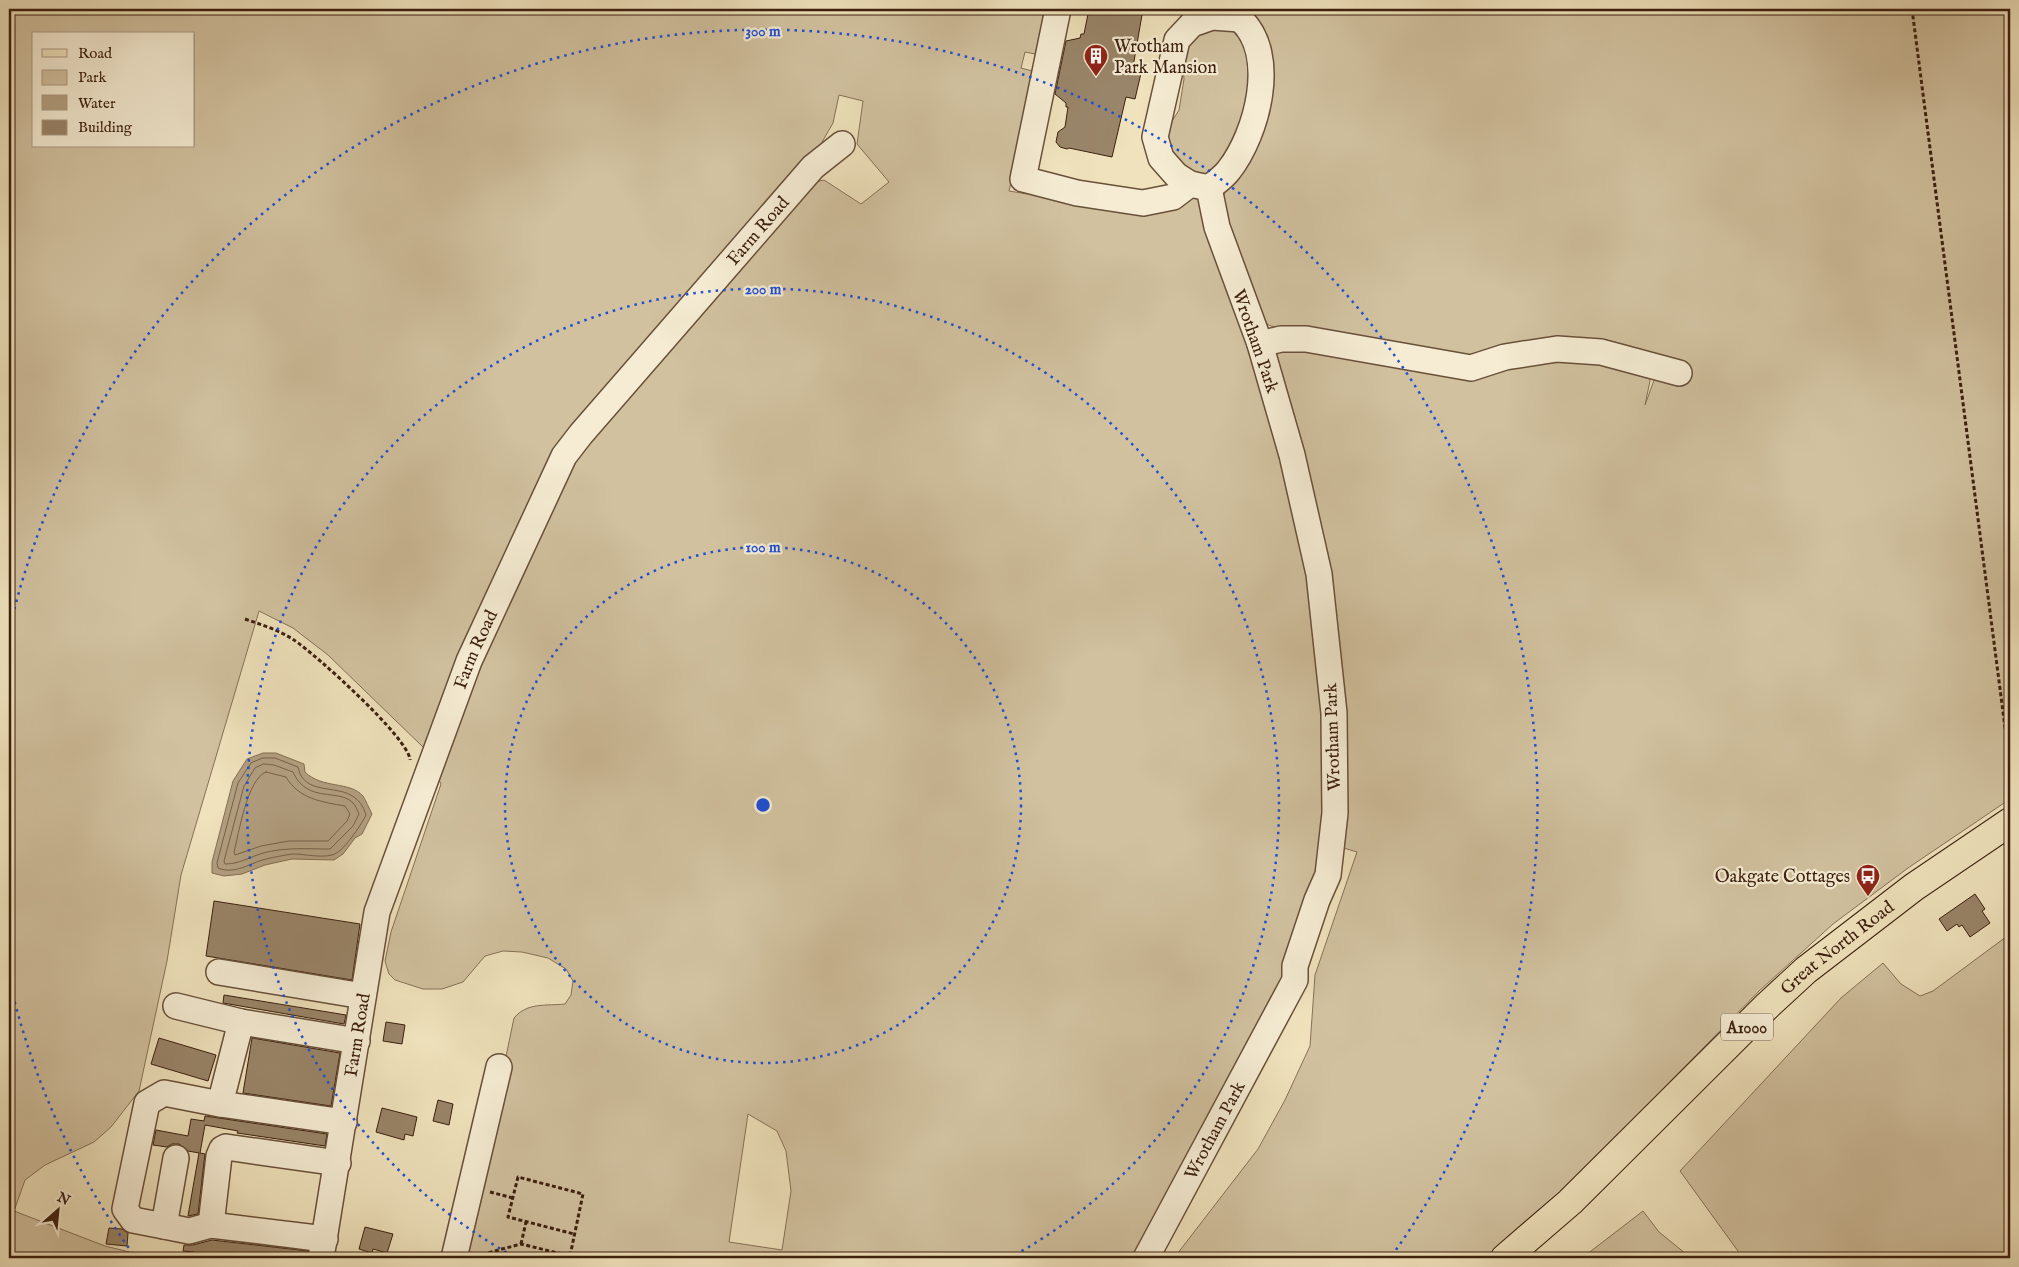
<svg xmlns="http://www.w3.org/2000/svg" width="2019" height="1267" viewBox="0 0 2019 1267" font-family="'IM FELL English',serif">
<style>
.green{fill:#d1c19f;stroke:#867057;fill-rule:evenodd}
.water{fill:#b2a081;stroke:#836d53}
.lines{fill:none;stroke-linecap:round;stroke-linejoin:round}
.shore{stroke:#776048;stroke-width:1}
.building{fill:#998569;stroke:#3c200f}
.minor-casing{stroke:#69503a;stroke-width:28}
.major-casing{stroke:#3c200f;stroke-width:30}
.path{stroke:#3c200f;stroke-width:3;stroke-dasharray:4 2.5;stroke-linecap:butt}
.minor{stroke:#f5ecd3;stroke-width:25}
.major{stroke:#efe2bc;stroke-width:28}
.ring{fill:none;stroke:#1d4ed8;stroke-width:2.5;stroke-dasharray:2.5 5}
.labels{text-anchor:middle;stroke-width:4.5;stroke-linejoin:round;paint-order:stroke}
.shield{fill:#f5ecd3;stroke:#745d4a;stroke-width:1}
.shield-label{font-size:16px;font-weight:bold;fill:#3c200f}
.poi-label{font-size:18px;fill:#3c200f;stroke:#f5ecd3;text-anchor:start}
.street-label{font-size:18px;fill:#3c200f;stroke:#f5ecd3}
.centre{fill:#1d4ed8;stroke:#f5ecd3;stroke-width:2.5}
.ring-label{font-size:15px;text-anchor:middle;font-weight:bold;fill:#1d4ed8;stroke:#f5ecd3;stroke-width:4.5;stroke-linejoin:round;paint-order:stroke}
</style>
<rect width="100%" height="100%" fill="#efe2bc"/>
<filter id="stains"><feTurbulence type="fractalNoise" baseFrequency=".004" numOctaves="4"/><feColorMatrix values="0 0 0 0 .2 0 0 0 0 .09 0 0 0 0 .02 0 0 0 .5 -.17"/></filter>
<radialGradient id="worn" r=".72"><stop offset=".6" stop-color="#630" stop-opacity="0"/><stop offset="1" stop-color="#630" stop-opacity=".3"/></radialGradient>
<!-- green -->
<g class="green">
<path d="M9 9H1049L1040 55 1025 52 1021 68 1036 72 1009 191 1027 194 1029 185 1199 195 1206 205 1271 421 1320 614 1327 845 1287 972 1141 1258H464L514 1018C527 1002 547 1006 565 1004L571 995 573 981 566 969 548 958 522 952 503 951 485 956 463 982 442 989H423L395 980 389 974 385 961 391 932 441 784 433 768 577 448 811 183 824 180 861 204 889 182 857 144 863 101 839 95 833 123 817 151 573 425 425 749 328 655 293 628 259 611 181 875 167 961 139 1091 111 1127 94 1142 45 1165 25 1180 14 1211 105 1246 154 1258H9ZM34 34H194V146H34ZM748 1114 777 1131 786 1151 791 1191 782 1250 729 1242Z"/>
<path d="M1250 9H2010V799L1908 868 1833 924 1759 991 1562 1192 1491 1258H1174L1258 1149 1285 1100 1310 1046 1315 975 1357 852 1337 846C1348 763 1340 680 1327 597 1319 551 1311 505 1299 460 1291 432 1282 404 1273 376 1268 348 1291 343 1313 343L1477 378C1530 343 1593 350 1649 374L1650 381 1645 405 1661 361 1577 342H1532L1496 347 1462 359 1437 358 1300 330 1271 326 1260 321 1250 312 1229 252 1221 218 1220 205 1230 179 1249 149 1257 130 1265 99 1267 64 1259 33Z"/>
<polygon points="1223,24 1245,36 1252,102 1223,168 1203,176 1176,166 1164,134 1179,110 1184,79 1181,40"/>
<polygon points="2010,934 2010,1258 1743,1258 1680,1171 1841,998 1883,963 1901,984 1920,996 1933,991"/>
<polygon points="1643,1211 1659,1232 1691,1258 1582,1258"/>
</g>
<!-- water -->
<path class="water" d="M263 753H276L304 764 305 772C322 789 350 781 363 796 366 801 369 808 372 814L362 834 355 838 343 854 334 860 292 859 265 865 242 874 224 876 212 873V862L233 781 247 759Z"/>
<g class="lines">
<!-- shore -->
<g class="shore">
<path d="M263 758H275L298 767C299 769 299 772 300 774 313 800 355 777 366 815 361 825 343 853 332 855 320 858 305 854 293 854 284 855 275 857 266 859 250 863 235 875 218 868L217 863 238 783 251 763Z"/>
<path d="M264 764 274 765 293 772C307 804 339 788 353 803 356 806 357 810 359 814L353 826 330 849C307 849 286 847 263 853 250 857 239 864 225 864L224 861 244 786 255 768Z"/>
<path d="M266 772 286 777C299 799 322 802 345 806L350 814 347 821 328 841H289L261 846 235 855 234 852C239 833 247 779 266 772Z"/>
</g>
</g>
<!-- building -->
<g class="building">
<polygon points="1089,9 1143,9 1133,67 1142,69 1135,99 1126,97 1112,157 1069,148 1067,149 1060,147 1056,142 1058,132 1065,127 1068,107 1066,107 1066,103 1055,94 1066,41 1080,38 1081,34 1084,34"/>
<polygon points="1975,894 1985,909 1982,911 1990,923 1970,937 1962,925 1959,927 1957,924 1947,931 1939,919"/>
<polygon points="214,901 360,924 352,980 206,956"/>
<polygon points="224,995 346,1015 344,1024 223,1003"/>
<polygon points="386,1022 405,1025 402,1044 383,1041"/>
<polygon points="159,1038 216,1055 208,1081 151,1064"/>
<polygon points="252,1038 340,1053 331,1106 243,1093"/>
<polygon points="438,1100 453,1104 449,1125 433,1121"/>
<polygon points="382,1108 417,1117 413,1136 405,1134 404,1140 376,1132"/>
<polygon points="205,1116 327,1134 325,1146 237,1133 238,1131 205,1125 200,1153 205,1154 198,1214 188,1216 199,1153 188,1151 179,1144 172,1144 167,1147 153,1145 156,1130 188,1136 191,1119 204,1121"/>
<polygon points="365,1227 393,1234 387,1253 373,1249 372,1253 359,1249"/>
<polygon points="109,1228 122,1229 128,1233 127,1246 106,1244"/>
<polygon points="212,1240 308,1251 307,1258 193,1258 194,1252 183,1251 184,1245 193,1245"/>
</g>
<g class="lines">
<defs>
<g id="minor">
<polyline points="1058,9 1023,179 1077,193 1143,203 1173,197 1190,184"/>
<path d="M1209 188C1215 183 1224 177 1229 170 1257 134 1279 54 1240 19"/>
<polyline points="1260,344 1281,339 1306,339 1471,368 1505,357 1557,349 1601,352 1679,373"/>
<polyline points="219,972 363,996"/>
<polyline points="176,1006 241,1022 357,1041"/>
<polyline points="220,1104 344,1122"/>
<polyline points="176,1158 164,1226 133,1220 125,1209 147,1103 164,1093 220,1104 241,1022"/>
<polyline points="211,1225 219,1156 222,1149 226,1147 338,1163"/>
<polyline points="164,1226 189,1231 211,1225 325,1239"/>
<path id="s1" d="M321 1258 377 912 469 661 564 456 581 434 813 167 842 144"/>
<polyline points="454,1258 499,1067"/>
<path id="s2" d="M1146 1258 1295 980V966L1317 900 1328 875 1335 813 1334 713 1319 574 1292 455 1260 344 1217 227 1209 188 1190 184 1176 175 1161 158 1155 137 1177 40 1192 24 1198 22 1212 17 1240 19 1241 9"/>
</g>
<g id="major">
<path id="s3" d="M1505 1258 1570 1202 1768 1005 1806 970 1914 887 2010 822"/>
</g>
</defs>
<!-- minor casing -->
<use href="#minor" class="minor-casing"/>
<!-- major casing -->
<use href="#major" class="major-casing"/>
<!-- path -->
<g class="path">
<polyline points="1912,9 2010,766"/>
<path d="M245 619C262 625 279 630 294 640 315 654 409 738 410 760"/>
<polyline points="490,1192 513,1198"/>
<polyline points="521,1244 526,1222"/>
<polyline points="476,1256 521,1244 570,1256 583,1194 518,1177 508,1217 574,1234"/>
</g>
<!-- minor -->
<use href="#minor" class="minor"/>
<!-- major -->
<use href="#major" class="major"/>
</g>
<!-- distance rings -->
<g class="ring">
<circle cx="763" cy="805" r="258"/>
<path d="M513 1256A516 516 0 1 1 1013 1256"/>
<path d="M133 1254A774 774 0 0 1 9 979M9 631A774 774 0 1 1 1393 1254"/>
</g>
<!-- icons -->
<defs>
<symbol id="building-pin" viewBox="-11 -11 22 30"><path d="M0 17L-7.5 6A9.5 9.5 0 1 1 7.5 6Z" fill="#8f2418" stroke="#f5ecd3"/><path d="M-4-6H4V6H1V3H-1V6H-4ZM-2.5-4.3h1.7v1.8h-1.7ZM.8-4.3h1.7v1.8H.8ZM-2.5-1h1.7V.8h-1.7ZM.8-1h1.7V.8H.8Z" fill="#fff"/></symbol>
<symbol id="bus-pin" viewBox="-11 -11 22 30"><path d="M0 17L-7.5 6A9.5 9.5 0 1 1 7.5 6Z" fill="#8f2418" stroke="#f5ecd3"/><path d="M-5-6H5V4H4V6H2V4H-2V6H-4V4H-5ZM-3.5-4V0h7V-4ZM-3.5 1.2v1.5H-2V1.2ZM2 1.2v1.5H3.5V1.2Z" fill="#fff"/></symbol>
</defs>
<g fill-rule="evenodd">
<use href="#building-pin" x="1082" y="42" width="28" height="38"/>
<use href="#bus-pin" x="1854" y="862" width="28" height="38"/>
</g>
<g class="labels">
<!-- shield labels -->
<rect class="shield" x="1721" y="1013.5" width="52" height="27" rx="4"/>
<g class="shield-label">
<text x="1747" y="1033">A1000</text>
</g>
<!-- poi labels -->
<g class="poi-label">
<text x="1114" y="52">Wrotham<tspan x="1114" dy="21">Park Mansion</tspan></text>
<text x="1850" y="882" text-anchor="end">Oakgate Cottages</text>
</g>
<!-- street labels -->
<g class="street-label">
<text dy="6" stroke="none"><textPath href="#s1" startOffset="1141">Farm Road</textPath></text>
<text transform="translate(1256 341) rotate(71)" y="6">Wrotham Park</text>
<text dy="6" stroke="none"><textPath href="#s1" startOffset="631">Farm Road</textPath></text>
<text transform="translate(1332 737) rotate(-92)" y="6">Wrotham Park</text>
<text dy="6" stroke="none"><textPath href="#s3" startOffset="455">Great North Road</textPath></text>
<text dy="6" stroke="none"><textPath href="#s1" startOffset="226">Farm Road</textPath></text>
<text dy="6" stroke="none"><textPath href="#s2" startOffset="145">Wrotham Park</textPath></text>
</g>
</g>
<circle cx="763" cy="805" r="8" class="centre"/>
<g class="ring-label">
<text x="763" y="36">300 m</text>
<text x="763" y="294">200 m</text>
<text x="763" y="552">100 m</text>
</g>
<!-- margin -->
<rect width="2019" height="1267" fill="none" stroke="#efe2bc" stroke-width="30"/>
<rect x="10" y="10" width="1999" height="1247" fill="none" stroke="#3c200f" stroke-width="2.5"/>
<rect x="15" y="15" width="1989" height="1237" fill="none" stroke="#3c200f"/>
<!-- legend -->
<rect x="32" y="32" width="162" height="115" fill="#f5ecd3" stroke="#ab9a85"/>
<rect x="42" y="49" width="25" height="8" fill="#efe2bc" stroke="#ab9a85"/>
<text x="78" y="58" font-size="15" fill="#3c200f">Road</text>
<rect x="42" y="70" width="25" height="15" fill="#d1c19f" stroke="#ab9a85"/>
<text x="78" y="82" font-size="15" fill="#3c200f">Park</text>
<rect x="42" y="95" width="25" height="15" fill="#b2a081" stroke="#ab9a85"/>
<text x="78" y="108" font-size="15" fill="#3c200f">Water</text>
<rect x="42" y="120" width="25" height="15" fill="#998569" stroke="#ab9a85"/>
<text x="78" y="132" font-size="15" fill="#3c200f">Building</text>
<!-- north arrow -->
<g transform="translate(58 1210) rotate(27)" stroke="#f5ecd3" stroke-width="4" paint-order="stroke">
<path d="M0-4L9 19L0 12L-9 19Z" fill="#3c200f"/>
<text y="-8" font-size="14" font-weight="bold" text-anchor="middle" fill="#3c200f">N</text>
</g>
<rect width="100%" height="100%" filter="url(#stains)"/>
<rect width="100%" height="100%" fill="url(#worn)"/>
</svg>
